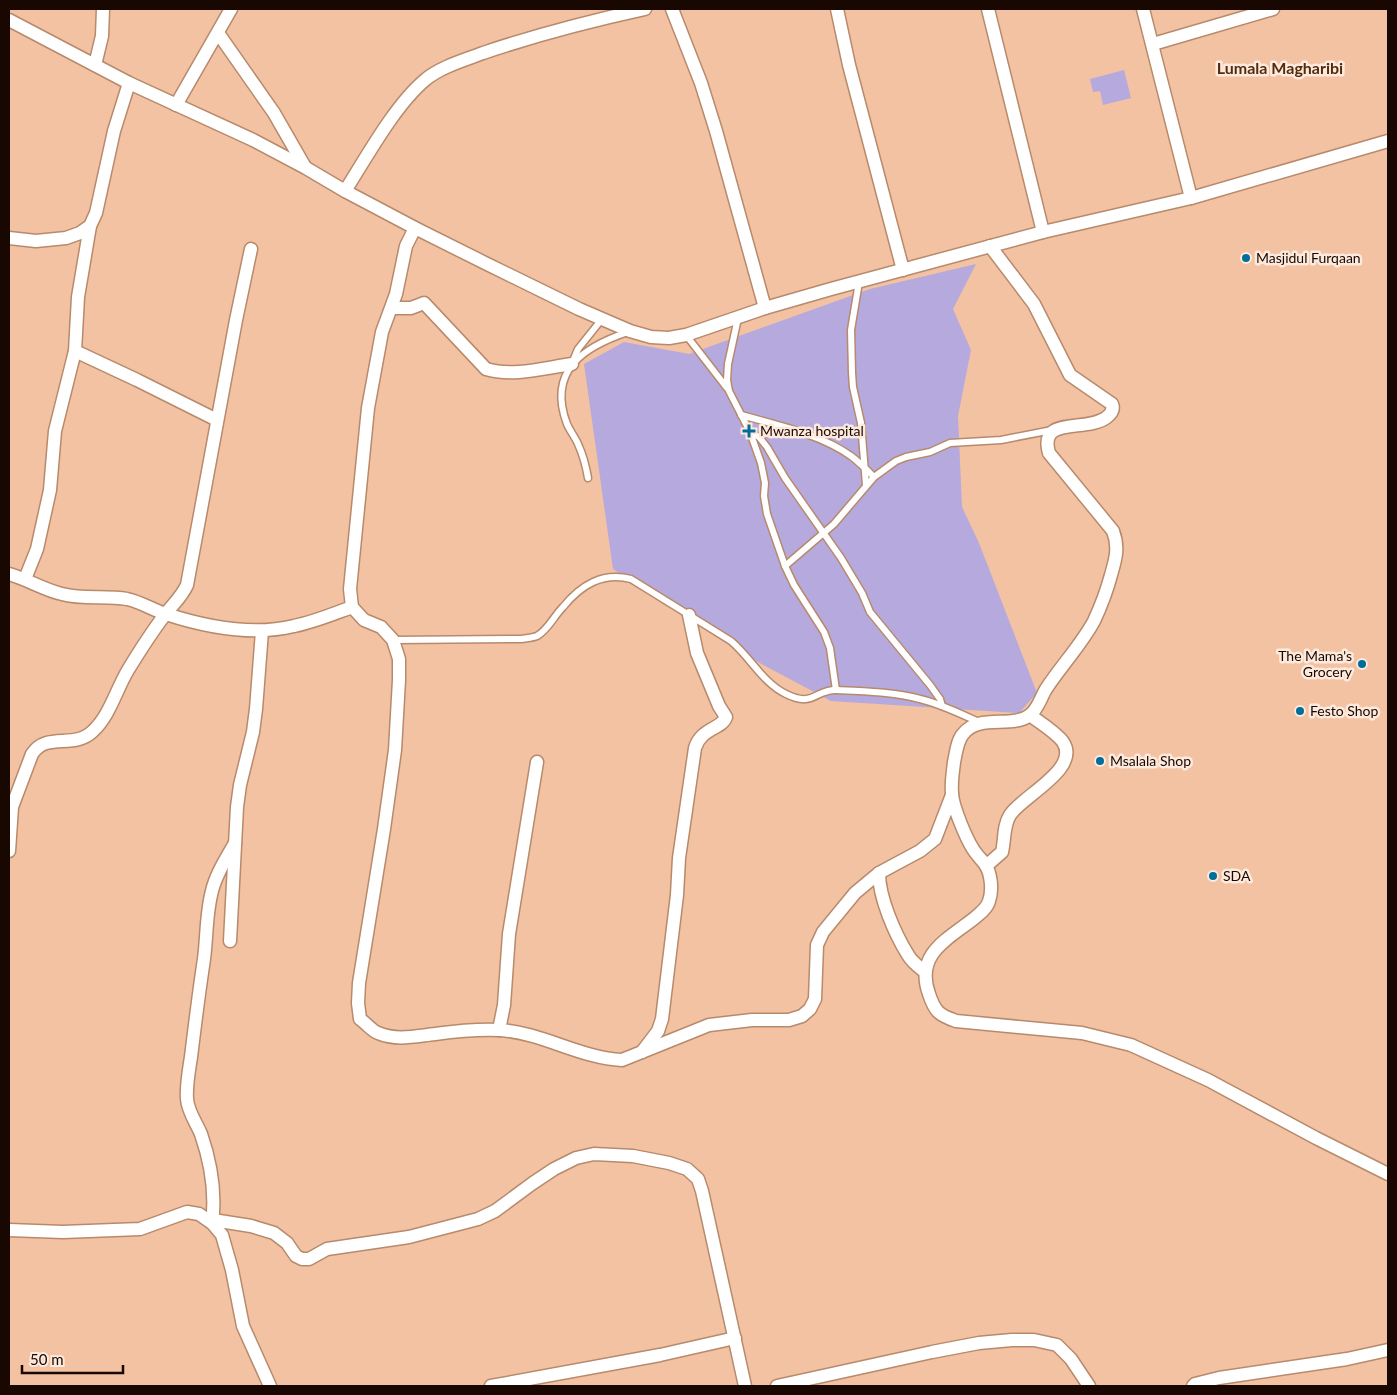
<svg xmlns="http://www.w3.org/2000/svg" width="1397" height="1395" viewBox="0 0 1397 1395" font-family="Lato,sans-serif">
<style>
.green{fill:#b5a9de}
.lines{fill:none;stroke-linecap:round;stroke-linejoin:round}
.service-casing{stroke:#b78a6c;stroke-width:9}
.minor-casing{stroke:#b78a6c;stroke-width:15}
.service{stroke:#fff;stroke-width:6}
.minor{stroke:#fff;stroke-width:12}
.poi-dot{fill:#006e9a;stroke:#feeadd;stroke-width:2}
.labels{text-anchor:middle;stroke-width:5;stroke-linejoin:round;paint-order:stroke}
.poi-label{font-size:14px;fill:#180801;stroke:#feeadd;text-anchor:start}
.quarter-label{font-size:16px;font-weight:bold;fill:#522c0f;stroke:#feeadd}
</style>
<rect width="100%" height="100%" fill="#f2c2a3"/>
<!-- green -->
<g class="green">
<polygon points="1124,70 1131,98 1103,105 1100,91 1093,92 1090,79"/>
<polygon points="976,264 953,309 971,350 958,416 962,507 979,543 1037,693 1019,713 831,701 741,653 613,569 584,364 624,342 689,354 870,289"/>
</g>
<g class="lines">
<defs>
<g id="service">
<polyline points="859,282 851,330 852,373 853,387 861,423 866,485"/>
<polyline points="738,318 728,364 727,380 729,391 750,432 761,463 765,483 764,496 767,514 785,566 794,585 824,632 830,648 836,690"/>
<polyline points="686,335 727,388"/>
<polyline points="573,361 578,349 602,319"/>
<path d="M741 415C777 425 820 434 851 456 859 462 867 470 874 477"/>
<polyline points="750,432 759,437 767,447 785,478 841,558 862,593 870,612 930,685 940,699 942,706"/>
<path d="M588 478C586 466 583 455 578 444 575 437 570 431 567 424 547 371 583 347 628 332"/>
<polyline points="785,566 834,524 874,477 896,461 906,457 930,452 950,443 1001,440 1052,430"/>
<path d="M393 640 521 639C526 638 532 638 537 636 548 630 554 616 563 607 581 585 602 572 631 579L731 641C750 657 763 683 786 694 814 708 815 689 837 690 862 691 896 692 920 699 941 704 961 714 981 723"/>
</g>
<g id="minor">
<polyline points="672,9 701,83 716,131 765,308"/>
<polyline points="837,9 849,65 903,270"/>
<polyline points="988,9 1043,232"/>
<polyline points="1143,9 1191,198"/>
<polyline points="9,20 129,83 253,140 306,168 345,191 415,228 485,263 579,309 630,331 651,337 669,338 686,335 765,308 831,289 1043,232 1191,198 1388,141"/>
<polyline points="218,33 274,113 305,167"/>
<polyline points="1153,44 1273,9"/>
<polyline points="95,65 102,36 103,9"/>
<polyline points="176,105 231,9"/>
<path d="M345 191C366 158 395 105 425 80 440 67 465 60 483 53 536 35 590 21 645 9"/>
<path d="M415 228 406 246 396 294 382 332 368 408 350 589 352 607 364 620 381 627 393 640 399 659V680L395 750 384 829 359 983 358 1003 360 1019C366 1023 372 1031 378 1033 397 1041 416 1036 435 1034 457 1031 479 1029 500 1030 543 1033 580 1058 622 1060L709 1025 752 1020H789L802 1016 810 1009 815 999 817 945 823 932 855 893 879 873 920 851 935 839 952 795"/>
<polyline points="9,238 36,241 66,238 80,233 90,226 96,213 114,131 129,83"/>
<path d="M990 246 1034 304 1070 375 1112 404C1114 409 1112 413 1107 417 1087 433 1038 415 1049 453L1113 531C1119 547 1116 558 1111 575 1107 590 1101 606 1094 621 1081 645 1061 666 1046 689 1041 697 1038 709 1030 715 1012 729 979 713 963 734 957 741 956 753 954 762 953 772 951 782 952 793 952 805 966 838 973 849 976 854 981 859 985 864 991 873 993 890 989 901 987 909 978 915 972 920 946 940 915 955 929 994 935 1012 939 1015 956 1021L1082 1033 1131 1045 1208 1080 1316 1138 1388 1174"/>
<path d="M392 308H411L424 303 486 369C513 377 544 368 572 364"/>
<polyline points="75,351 137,380 217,420"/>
<path d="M9 574C27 579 44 590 62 594 83 600 106 595 127 599 141 602 153 610 166 614 206 627 253 636 294 626 314 622 333 614 352 607"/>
<polyline points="25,579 37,549 50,490 55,431 75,351 78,297 90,226"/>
<path d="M9 851 12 807 32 754C47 731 74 750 93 731 110 715 116 690 128 670 139 652 151 633 164 616 172 605 181 598 187 585L236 320 251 249"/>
<path d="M986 866 1002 852C1005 840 1003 826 1010 815 1022 796 1081 769 1063 742 1057 733 1039 722 1030 715"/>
<path d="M879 873C879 898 895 934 908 955 912 962 919 967 925 972"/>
<polyline points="230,941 237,807 240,785 253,732 256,709 262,631"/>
<polyline points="499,1030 504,1005 509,934 537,762"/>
<path d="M642 1052 658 1031 662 1019 677 895 679 858 695 748C701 728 722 729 726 717L719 706 697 653 689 615"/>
<polyline points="213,1220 251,1226 274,1233 287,1243 296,1256 302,1259 309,1259 327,1249 409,1237 478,1219 495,1211 533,1183 554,1169 576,1158 594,1154 633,1156 669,1163 687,1169 698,1179 702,1191 745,1386"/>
<path d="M212 1223C216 1193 211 1163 201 1134 196 1122 188 1112 187 1099 186 1085 189 1070 191 1057 195 1024 199 992 204 959 207 936 206 913 212 891 216 874 226 859 235 843"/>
<polyline points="9,1230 63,1232 140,1229 187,1212 199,1214 212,1223 222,1235 232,1270 243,1326 270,1386"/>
<polyline points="491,1386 660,1355 735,1338"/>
<polyline points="777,1386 932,1352 979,1343 1012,1340 1034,1340 1057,1345 1071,1359 1089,1386"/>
<polyline points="1193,1386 1195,1384 1219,1378 1347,1359 1388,1350"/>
</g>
</defs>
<!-- service casing -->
<use href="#service" class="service-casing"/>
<!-- minor casing -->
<use href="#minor" class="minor-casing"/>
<!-- service -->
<use href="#service" class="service"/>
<!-- minor -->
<use href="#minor" class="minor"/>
</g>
<!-- markers -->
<g class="poi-dot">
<circle cx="1246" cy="258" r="5"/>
<path d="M746.5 423.5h5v5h5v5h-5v5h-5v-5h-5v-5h5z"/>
<circle cx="1362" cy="664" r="5"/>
<circle cx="1300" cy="711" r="5"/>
<circle cx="1100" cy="761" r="5"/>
<circle cx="1213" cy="876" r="5"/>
</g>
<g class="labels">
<!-- poi labels -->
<g class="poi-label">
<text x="1256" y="263">Masjidul Furqaan</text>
<text x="760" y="436">Mwanza hospital</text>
<text x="1352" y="661" text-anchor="end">The Mama's<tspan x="1352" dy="16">Grocery</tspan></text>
<text x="1310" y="716">Festo Shop</text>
<text x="1110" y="766">Msalala Shop</text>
<text x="1223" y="881">SDA</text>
</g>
<!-- quarter labels -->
<g class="quarter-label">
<text x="1280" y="74">Lumala Magharibi</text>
</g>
</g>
<!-- border -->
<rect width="1397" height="1395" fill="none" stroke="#180801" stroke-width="20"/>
<!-- scale -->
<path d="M22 1365v8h101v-8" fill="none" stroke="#180801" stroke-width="2.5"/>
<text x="30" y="1365" font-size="15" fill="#180801" stroke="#feeadd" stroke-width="4" paint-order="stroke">50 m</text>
</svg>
